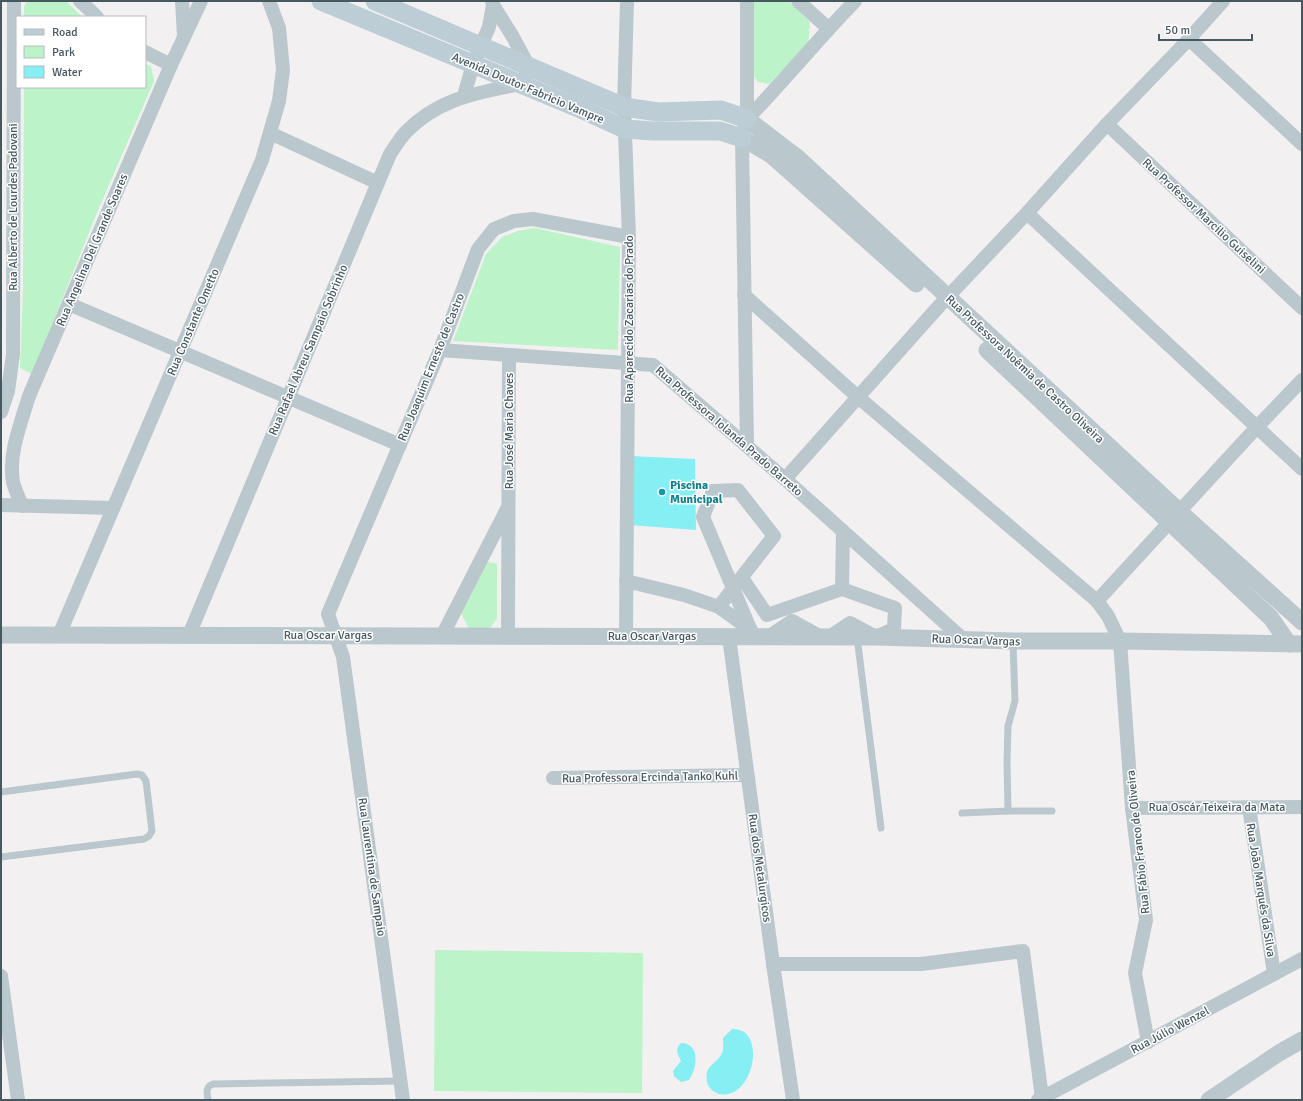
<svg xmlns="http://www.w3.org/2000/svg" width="1303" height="1101" viewBox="0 0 1303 1101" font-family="Signika,sans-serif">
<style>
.green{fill:#bcf3c8}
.water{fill:#85eff4}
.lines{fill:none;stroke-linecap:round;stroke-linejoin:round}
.service{stroke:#bac8ce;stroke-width:7}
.minor{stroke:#bac8ce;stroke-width:14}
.tertiary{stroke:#bac8ce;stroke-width:17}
.secondary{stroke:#bccdd6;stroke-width:19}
.culture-dot{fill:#0f9aa8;stroke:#fff;stroke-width:1.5}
.labels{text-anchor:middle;stroke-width:3;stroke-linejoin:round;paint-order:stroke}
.street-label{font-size:12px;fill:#465860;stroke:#fff}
.culture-label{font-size:12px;font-weight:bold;fill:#0d838f;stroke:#fff;text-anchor:start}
</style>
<rect width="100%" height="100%" fill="#f3f0f1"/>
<!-- green -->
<g class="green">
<polygon points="28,1 66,1 82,17 24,17 24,6"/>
<polygon points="754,1 788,1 810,22 808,45 769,84 758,82 752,73"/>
<polygon points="145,64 151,66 154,81 99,208 32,374 20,368 23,287 24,87 145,87"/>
<polygon points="535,228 620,247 618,350 453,341 486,254 502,237 518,231"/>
<polygon points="488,562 497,564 497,619 489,629 469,629 461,613"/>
<polygon points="435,950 643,953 642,1093 434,1091"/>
</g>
<!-- water -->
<g class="water">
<polygon points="630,456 695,459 696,530 629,525"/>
<path d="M732 1029C768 1027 754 1101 719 1094 713 1092 708 1087 707 1082 704 1064 716 1066 722 1053 724 1049 723 1043 723 1038Z"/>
<path d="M681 1043C701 1043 697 1069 689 1080L681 1082 674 1076 673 1071 681 1061C678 1054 674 1050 681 1043Z"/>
</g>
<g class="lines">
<!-- service -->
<g class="service">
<polyline points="857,637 881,828"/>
<polyline points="1,792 137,774 142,775 146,781 152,831 149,836 144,839 1,857"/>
<polyline points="1008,811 1052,811"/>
<polyline points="962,813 1008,811 1007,762 1008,726 1015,701 1013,642"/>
<path d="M208 1100C207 1093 205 1087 213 1084L400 1081"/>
</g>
<!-- minor -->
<g class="minor">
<polyline points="80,1 97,17"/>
<polyline points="182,1 184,36"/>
<polyline points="747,1 747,119 742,138 747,446"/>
<polyline points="798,1 828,28"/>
<polyline points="1189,39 1302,144"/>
<polyline points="145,52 171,65"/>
<polyline points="464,96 473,64 489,27 493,5"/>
<path d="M747 119C784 81 818 39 855 1"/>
<polyline points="1107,124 1302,308"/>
<polyline points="270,133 378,183"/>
<polyline points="1027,213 1302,469"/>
<polyline points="744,295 858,397 1097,601 1108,616 1120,641 1132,808 1146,920 1135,973 1148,1042"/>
<polyline points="69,304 400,445"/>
<polyline points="440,350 653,365 785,479 964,640"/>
<polyline points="1,412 8,391 13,354 14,1"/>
<polyline points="785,479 940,305 1027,213 1107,124 1189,39 1223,1"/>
<polyline points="1,505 113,508"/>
<path d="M22 506C19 498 15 490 13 482 8 454 21 423 29 396L171 65 201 1"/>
<polyline points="742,578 767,615 842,589 895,608 894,629 876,637 850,623 829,637"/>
<polyline points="626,581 684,595 719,607 751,630"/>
<polyline points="842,589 843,531"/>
<polyline points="1097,601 1257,427 1302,380"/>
<path d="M719 607C737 583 755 560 774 536L738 490 713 491 703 517 751 631"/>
<polyline points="59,635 262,160 279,101 283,70 279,28 269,1"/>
<path d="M189 635 390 154C395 147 400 138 406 132 439 98 477 93 521 84L529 67 513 37 493 5 492 1"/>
<polyline points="442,636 507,509"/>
<polyline points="508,636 509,355"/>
<polyline points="626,636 629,237 624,107 627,1"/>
<polyline points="729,637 773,964 793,1100"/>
<polyline points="768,637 792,621 821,637"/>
<polyline points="553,778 747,775"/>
<polyline points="1249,807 1274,974"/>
<polyline points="1132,808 1302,807"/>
<polyline points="773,964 921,964 1023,951 1042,1098"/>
<polyline points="1,976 18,1100"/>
<polyline points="403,1100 343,657 328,614 440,350 478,249 494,229 514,221 533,219 629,237"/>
<polyline points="1038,1100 1302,959"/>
</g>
<!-- tertiary -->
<g class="tertiary">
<polyline points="747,119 798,158 1180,512 1302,622"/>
<polyline points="742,138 771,155 916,284"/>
<polyline points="987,350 1271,618 1289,644"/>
<polyline points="1,635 876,637 1013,641 1120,641 1302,644"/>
<polyline points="1209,1100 1279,1053 1302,1040"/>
</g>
<!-- secondary -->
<g class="secondary">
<polyline points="321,1 581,109 625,129 653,131 720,131 742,138"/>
<polyline points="375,1 624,107 658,112 721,110 747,119"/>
</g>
</g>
<!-- markers -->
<circle class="culture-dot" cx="662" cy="492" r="4"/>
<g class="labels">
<!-- street labels -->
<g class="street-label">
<text transform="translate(528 88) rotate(23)" y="4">Avenida Doutor Fabricio Vampre</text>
<text transform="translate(13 207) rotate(-90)" y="4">Rua Alberto de Lourdes Padovani</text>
<text transform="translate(1204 216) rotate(43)" y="4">Rua Professor Marcilio Guiselini</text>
<text transform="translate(92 250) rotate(-67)" y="4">Rua Angelina Del Grande Soares</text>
<text transform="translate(629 319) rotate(-90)" y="4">Rua Aparecido Zacarias do Prado</text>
<text transform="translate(193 322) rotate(-67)" y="4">Rua Constante Ometto</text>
<text transform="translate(308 350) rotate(-67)" y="4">Rua Rafael Abreu Sampaio Sobrinho</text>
<text transform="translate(431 367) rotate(-68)" y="4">Rua Joaquim Ernesto de Castro</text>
<text transform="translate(1025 369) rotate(43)" y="4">Rua Professora Noêmia de Castro Oliveira</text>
<text transform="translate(509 431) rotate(-90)" y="4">Rua José Maria Chaves</text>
<text transform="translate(729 431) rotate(41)" y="4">Rua Professora Iolanda Prado Barreto</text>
<text x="328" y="639">Rua Oscar Vargas</text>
<text x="652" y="640">Rua Oscar Vargas</text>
<text transform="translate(976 640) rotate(2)" y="4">Rua Oscar Vargas</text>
<text transform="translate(650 777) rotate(-1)" y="4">Rua Professora Ercinda Tanko Kuhl</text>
<text x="1217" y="811">Rua Oscár Teixeira da Mata</text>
<text transform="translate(1138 842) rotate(-96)" y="4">Rua Fábio Franco de Oliveira</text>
<text transform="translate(372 867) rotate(82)" y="4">Rua Laurentina de Sampaio</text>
<text transform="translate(760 868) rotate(82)" y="4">Rua dos Metalurgicos</text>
<text transform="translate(1261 890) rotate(81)" y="4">Rua João Marquês da Silva</text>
<text transform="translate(1170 1030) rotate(-28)" y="4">Rua Júlio Wenzel</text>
</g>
<!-- culture labels -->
<g class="culture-label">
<text x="670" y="489">Piscina<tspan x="670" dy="14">Municipal</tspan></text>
</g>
</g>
<!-- border -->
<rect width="1303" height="1101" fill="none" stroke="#465860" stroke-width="4"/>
<!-- legend -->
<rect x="16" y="16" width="130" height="72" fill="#ffffff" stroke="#b5bcbf"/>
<rect x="24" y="29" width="20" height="6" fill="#bccdd6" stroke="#b5bcbf"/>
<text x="52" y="36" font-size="12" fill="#465860">Road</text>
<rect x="24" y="46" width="20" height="12" fill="#bcf3c8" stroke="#b5bcbf"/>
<text x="52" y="56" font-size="12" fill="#465860">Park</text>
<rect x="24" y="66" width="20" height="12" fill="#85eff4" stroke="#b5bcbf"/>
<text x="52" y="76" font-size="12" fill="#465860">Water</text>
<!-- scale -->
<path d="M1159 34v6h93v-6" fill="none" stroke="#465860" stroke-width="2"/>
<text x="1165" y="34" font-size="12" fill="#465860" stroke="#ffffff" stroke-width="3" paint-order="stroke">50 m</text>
</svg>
